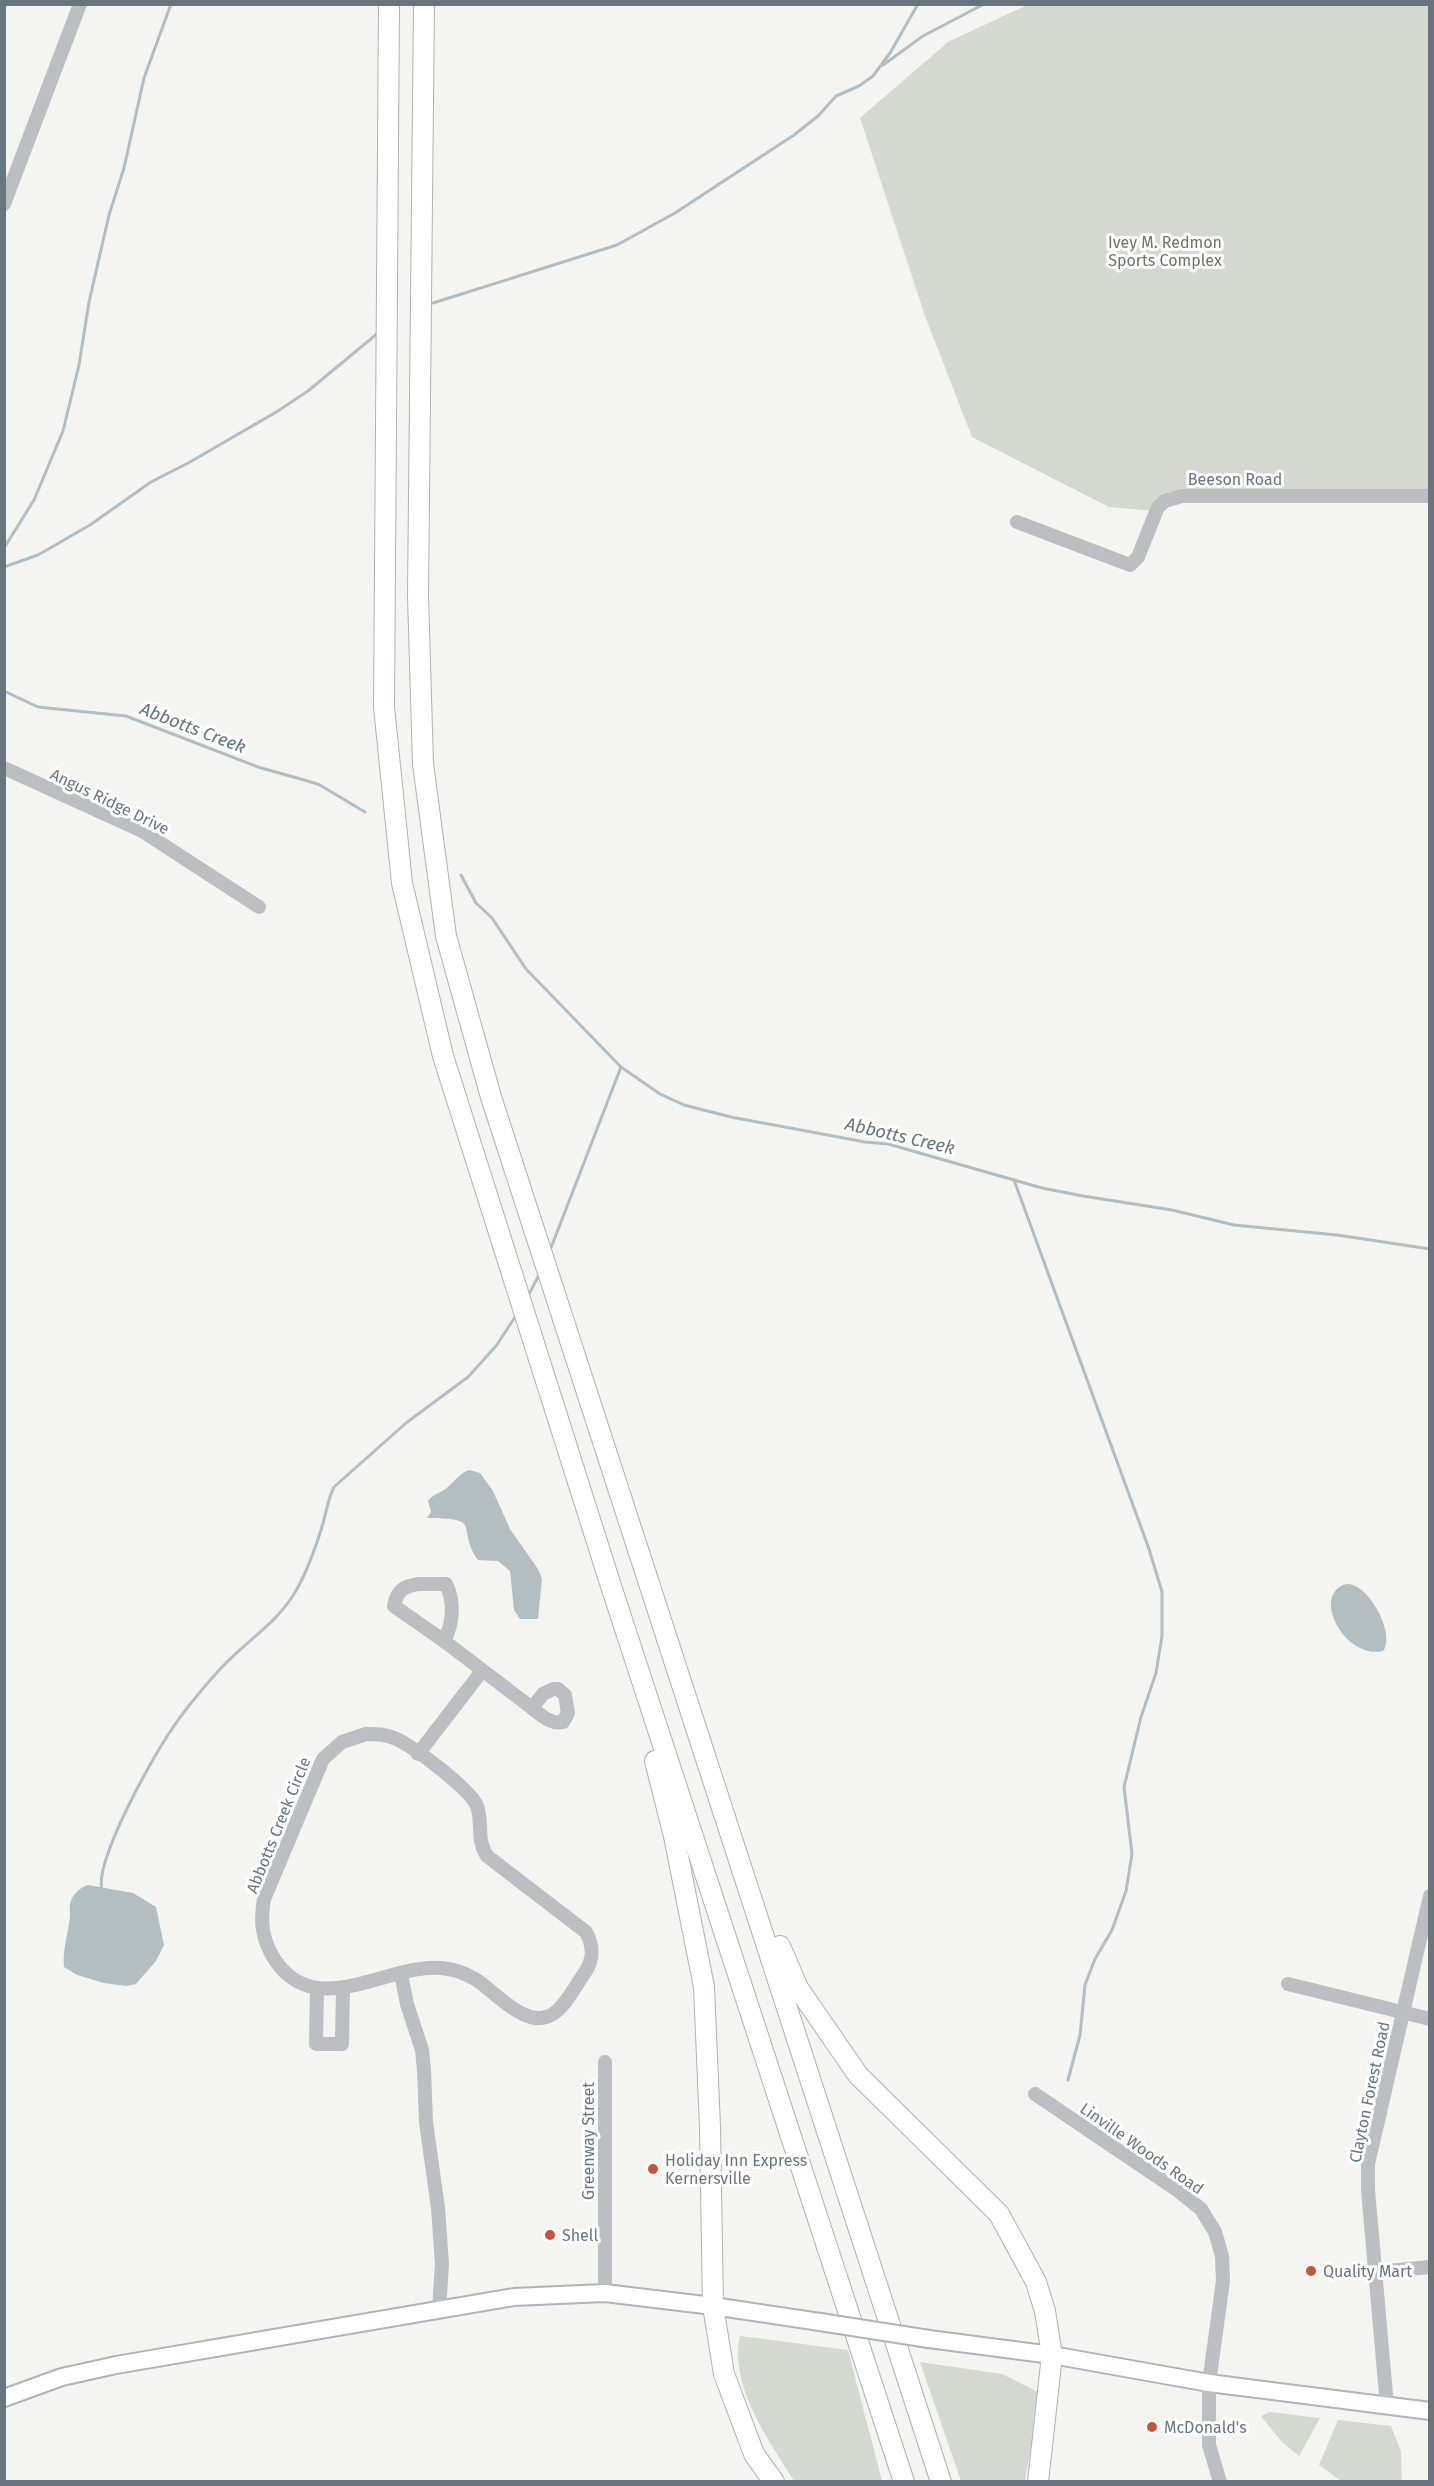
<svg xmlns="http://www.w3.org/2000/svg" width="1434" height="2486" viewBox="0 0 1434 2486" font-family="'Fira Sans',sans-serif">
<style>
.green{fill:#d4d8d0}
.water{fill:#b3bec2}
.lines{fill:none;stroke-linecap:round;stroke-linejoin:round}
.stream{stroke:#b3bec2;stroke-width:3}
.major-casing{stroke:#afb3b6;stroke-width:20}
.highway-casing{stroke:#afb2b5;stroke-width:22}
.minor{stroke:#bbbfc2;stroke-width:14}
.major{stroke:#fff;stroke-width:16}
.highway{stroke:#fff;stroke-width:20}
.major-bridge-casing{stroke:#afb3b6;stroke-width:20;stroke-linecap:butt}
.major-bridge{stroke:#fff;stroke-width:16}
.poi-dot{fill:#cd5138;stroke:#fff;stroke-width:2}
.labels{text-anchor:middle;stroke-width:6;stroke-linejoin:round;paint-order:stroke}
.park-label{font-size:16px;fill:#697664;stroke:#fff}
.street-label{font-size:16px;fill:#66757e;stroke:#fff}
.poi-label{font-size:16px;fill:#66757e;stroke:#fff;text-anchor:start}
.water-label{font-size:18px;font-style:italic;fill:#63767b;stroke:#fff}
</style>
<rect width="100%" height="100%" fill="#f4f4f0"/>
<!-- green -->
<g class="green">
<polygon points="1027,5 1429,5 1429,496 1182,496 1155,511 1109,507 972,437 925,316 860,118 948,42"/>
<path d="M740 2336 848 2350 882 2481H794C769 2440 729 2387 740 2336Z"/>
<polygon points="920,2362 1002,2374 1040,2393 1025,2481 961,2481"/>
<polygon points="1269,2412 1320,2418 1299,2456 1281,2441 1261,2416"/>
<polygon points="1338,2420 1391,2426 1401,2452 1402,2481 1341,2481 1319,2465"/>
</g>
<!-- water -->
<g class="water">
<path d="M469 1470 480 1473 493 1491 510 1529 538 1569 542 1579 538 1619H520L514 1610 510 1571 498 1561 478 1560C455 1528 485 1518 427 1518L431 1512 428 1501C434 1493 442 1493 449 1486 456 1480 459 1474 469 1470Z"/>
<path d="M1346 1584C1368 1582 1396 1634 1383 1651 1345 1660 1310 1595 1346 1584Z"/>
<path d="M88 1885 133 1893 156 1907 164 1945 156 1961 136 1984 126 1986 104 1983 77 1975 64 1967C62 1949 69 1933 70 1915 70 1910 69 1906 71 1901 73 1894 81 1887 88 1885Z"/>
</g>
<g class="lines">
<!-- stream -->
<g class="stream">
<polyline points="883,65 923,36 984,4"/>
<polyline points="433,303 617,245 675,213 794,135 818,116 836,96 859,86 873,76 890,53 918,4"/>
<polyline points="4,548 34,500 63,431 79,365 89,302 109,215 124,168 144,78 171,4"/>
<polyline points="4,567 38,555 90,525 151,482 190,462 278,411 308,391 378,333"/>
<polyline points="4,691 38,707 126,716 258,767 318,784 365,812"/>
<polyline points="461,875 476,903 492,918 526,969 621,1067 660,1094 684,1105 731,1117 865,1142 888,1144 1042,1188 1083,1196 1172,1210 1234,1225 1337,1235 1430,1249"/>
<polyline points="1014,1180 1149,1549 1162,1592 1162,1636 1156,1673 1141,1717 1124,1787 1132,1854 1126,1891 1112,1930 1095,1959 1085,1985 1080,2035 1068,2080"/>
<polyline points="549,1253 621,1067"/>
<polyline points="528,1296 540,1273"/>
<path d="M102 1890C94 1862 152 1758 170 1732 184 1710 203 1688 221 1668 243 1644 274 1625 292 1597 305 1578 314 1552 321 1530 326 1515 327 1501 334 1487L406 1423 468 1377 496 1346 517 1314"/>
</g>
<defs>
<g id="major">
<polyline points="929,2339 1052,2355 1209,2383 1430,2411"/>
<polyline points="4,2398 62,2377 116,2365 514,2297 605,2293 713,2306 820,2322"/>
</g>
<g id="highway">
<polyline points="389,4 384,707 402,883 443,1056 611,1586 904,2482"/>
<polyline points="424,4 418,596 423,764 446,936 491,1097 941,2482"/>
<polyline points="655,1761 674,1836 704,1987 710,2127 713,2306 724,2374 754,2454 774,2482"/>
<polyline points="780,1946 798,1988 858,2075 999,2214 1036,2282 1045,2311 1052,2355 1038,2482"/>
</g>
</defs>
<!-- major casing -->
<use href="#major" class="major-casing"/>
<!-- highway casing -->
<use href="#highway" class="highway-casing"/>
<!-- minor -->
<g class="minor">
<polyline points="4,204 80,4"/>
<polyline points="1017,522 1130,565 1138,557 1158,507 1165,501 1182,496 1430,496"/>
<polyline points="4,768 142,831 259,907"/>
<path d="M419 1584H446C455 1602 453 1624 444 1641L394 1606C397 1590 404 1586 419 1584Z"/>
<polyline points="444,1641 532,1708"/>
<path d="M553 1689H558L565 1695 568 1713 563 1722C551 1725 541 1715 532 1708L543 1694Z"/>
<path d="M366 1734C376 1734 385 1734 394 1738 412 1745 470 1789 477 1806 483 1823 476 1839 487 1856L586 1932C594 1947 594 1960 584 1974 575 1986 566 2006 553 2014 527 2031 496 1992 475 1979 465 1973 453 1969 441 1968 388 1963 316 2022 275 1960 262 1940 260 1922 264 1899L323 1759 342 1742Z"/>
<polyline points="418,1754 482,1671"/>
<polyline points="401,1974 407,2004 422,2050 424,2070 426,2122 438,2208 442,2264 439,2310"/>
<polyline points="1288,1984 1430,2019"/>
<polyline points="317,1988 316,2044 342,2044 343,1988"/>
<polyline points="1035,2094 1177,2190 1201,2209 1215,2232 1222,2256 1223,2281 1209,2383 1209,2445 1220,2482"/>
<polyline points="1376,2272 1430,2267"/>
<polyline points="605,2293 605,2062"/>
<polyline points="1387,2406 1368,2190 1368,2164 1430,1896"/>
</g>
<!-- major -->
<use href="#major" class="major"/>
<!-- highway -->
<use href="#highway" class="highway"/>
<defs>
<polyline id="major-bridge" points="820,2322 929,2339"/>
</defs>
<!-- major-bridge casing -->
<use href="#major-bridge" class="major-bridge-casing"/>
<!-- major-bridge -->
<use href="#major-bridge" class="major-bridge"/>
</g>
<!-- markers -->
<g class="poi-dot">
<circle cx="653" cy="2169" r="6"/>
<circle cx="550" cy="2235" r="6"/>
<circle cx="1311" cy="2271" r="6"/>
<circle cx="1152" cy="2427" r="6"/>
</g>
<g class="labels">
<!-- park labels -->
<g class="park-label">
<text x="1165" y="248">Ivey M. Redmon<tspan x="1165" dy="18">Sports Complex</tspan></text>
</g>
<!-- street labels -->
<g class="street-label">
<text x="1235" y="485">Beeson Road</text>
<text transform="translate(110 801) rotate(26)" y="6">Angus Ridge Drive</text>
<text transform="translate(278 1825) rotate(-68)" y="6">Abbotts Creek Circle</text>
<text transform="translate(1369 2092) rotate(-78)" y="6">Clayton Forest Road</text>
<text transform="translate(588 2141) rotate(-90)" y="6">Greenway Street</text>
<text transform="translate(1142 2148) rotate(35)" y="6">Linville Woods Road</text>
</g>
<!-- poi labels -->
<g class="poi-label">
<text x="665" y="2166">Holiday Inn Express<tspan x="665" dy="18">Kernersville</tspan></text>
<text x="562" y="2241">Shell</text>
<text x="1323" y="2277">Quality Mart</text>
<text x="1164" y="2433">McDonald's</text>
</g>
<!-- water labels -->
<g class="water-label">
<text transform="translate(193 728) rotate(21)" y="6">Abbotts Creek</text>
<text transform="translate(900 1136) rotate(13)" y="6">Abbotts Creek</text>
</g>
</g>
<!-- border -->
<rect width="1434" height="2486" fill="none" stroke="#66757e" stroke-width="12"/>
</svg>
